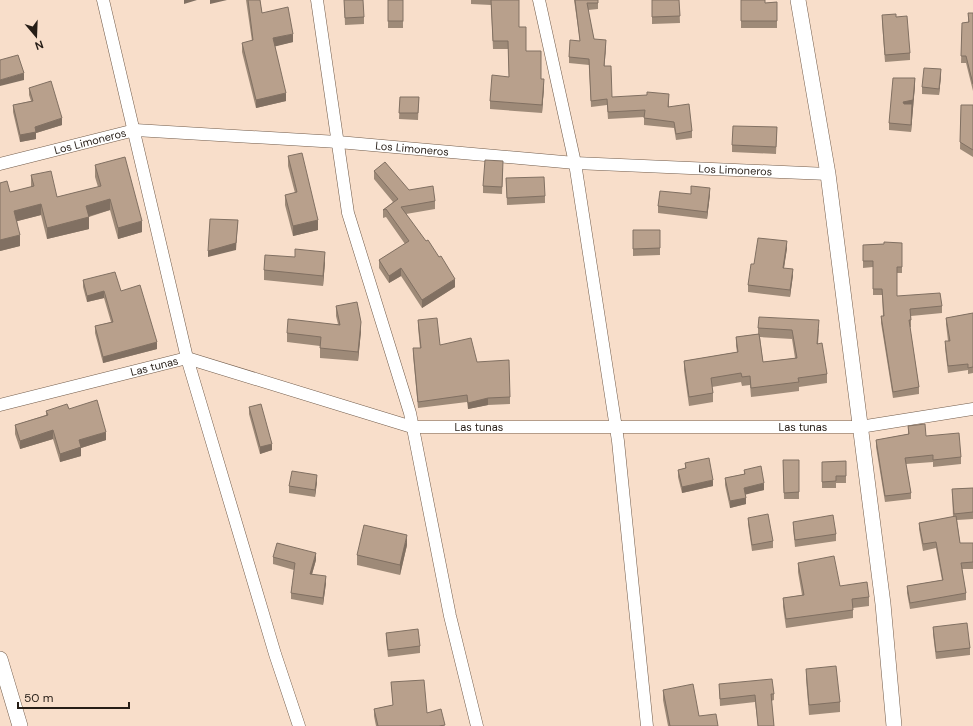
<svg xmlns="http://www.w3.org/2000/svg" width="973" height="726" viewBox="0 0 973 726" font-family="'DM Sans',sans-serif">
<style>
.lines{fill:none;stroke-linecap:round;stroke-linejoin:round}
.minor-casing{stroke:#725c4b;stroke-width:13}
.tertiary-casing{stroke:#725c4b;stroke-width:16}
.minor{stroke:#fff;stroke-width:12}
.tertiary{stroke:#fff;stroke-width:15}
.wall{fill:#9e8a78;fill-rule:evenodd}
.shaded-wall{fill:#817062}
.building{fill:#b8a08c;stroke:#817062}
.labels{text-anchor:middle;stroke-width:4;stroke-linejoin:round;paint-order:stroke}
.street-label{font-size:11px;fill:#261d16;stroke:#f8deca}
</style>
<rect width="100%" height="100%" fill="#f8deca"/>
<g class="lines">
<defs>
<g id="minor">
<polyline points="103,0 187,358 275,654 299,726"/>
<polyline points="317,0 348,213 410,413 450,616 477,726"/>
<polyline points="539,0 575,163 618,441 647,726"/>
<path id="s1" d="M0 164 135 130 338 142 575 163 828 174"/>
<path id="s2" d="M0 405 187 358 412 427H860L973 409"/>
</g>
<g id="tertiary">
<polyline points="798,0 828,174 883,604 894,726"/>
<polyline points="0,659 20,726"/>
</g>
</defs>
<!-- minor casing -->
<use href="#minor" class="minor-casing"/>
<!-- tertiary casing -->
<use href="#tertiary" class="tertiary-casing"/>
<!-- minor -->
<use href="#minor" class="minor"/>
<!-- tertiary -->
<use href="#tertiary" class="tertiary"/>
</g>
<!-- wall -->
<g class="wall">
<polygon points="246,0 260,0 262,13 293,42 275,46 286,101 256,108 242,52 242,43 252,41"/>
<polygon points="344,0 364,17 364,24 345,25"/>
<rect x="388" y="0" width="15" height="28"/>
<polygon points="471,0 516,0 519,27 526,51 541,79 544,87 542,113 490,109 490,101 509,77 508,49 493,49 491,5 471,4"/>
<polygon points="574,0 598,0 598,9 588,10 594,39 606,46 604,66 612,97 669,101 669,107 692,131 692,138 676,140 674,128 644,125 644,117 608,119 607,105 591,107 589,65 569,63 569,57 580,41"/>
<polygon points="652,0 679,0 680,23 652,24"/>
<polygon points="741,0 765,3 777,2 777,28 741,28"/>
<polygon points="968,13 973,13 973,91 966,63 961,63 962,23 968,22"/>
<polygon points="882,15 896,17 910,53 910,60 885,62 882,22"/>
<polygon points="941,76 939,95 922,94 922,87"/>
<polygon points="915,85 911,132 889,130 889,123"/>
<polygon points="29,88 62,125 36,133 36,139 20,142 13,112 13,105 31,101 29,95"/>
<polygon points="400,97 419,97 418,120 399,119"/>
<polygon points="961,105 973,105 973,157 960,149"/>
<polygon points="777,127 776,154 732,152 732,145"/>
<polygon points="288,156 318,230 293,236 285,205 285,195 295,193 288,166"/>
<polygon points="95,165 142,232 118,239 110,210 89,217 89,229 47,239 41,215 17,221 20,246 0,251 0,183 10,192 31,187 31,175 57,197 98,187 95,177"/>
<polygon points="503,168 502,194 483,193 483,186"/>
<polygon points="374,171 409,190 435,201 435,209 406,214 455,287 422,308 401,276 389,283 379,268 379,260 405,244 386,217 383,218 383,210 393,202 374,179"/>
<polygon points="506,178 545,196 545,203 507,205"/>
<polygon points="691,194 710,194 707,219 658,213 658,206"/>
<polygon points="633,230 660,230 660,255 633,256"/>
<polygon points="902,243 902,273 897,273 897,296 942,306 942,313 911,316 911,327 910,327 919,387 919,394 893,398 881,323 881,316 883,316 882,295 873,295 873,267 863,268 863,245"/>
<polygon points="787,248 784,268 793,275 790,297 748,292 748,285 754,264"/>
<polygon points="325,262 323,286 264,280 264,270"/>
<polygon points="83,280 121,291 157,349 103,363 95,333 95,326 111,322 104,298 87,302 83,287"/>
<polygon points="336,306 361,331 358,361 320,358 320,346 287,342 287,333 338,324 336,316"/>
<polygon points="973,313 973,373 968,374 968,370 948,373 945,348 945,341 948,341 946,324 946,318"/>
<polygon points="418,320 440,345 477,362 510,397 510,404 488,405 468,409 467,402 418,408 413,355 413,348 420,348 418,327"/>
<path d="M758 328 819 329 818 344 827 374V383L799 387V391L751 397 750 385 742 386 741 382 712 387 713 393V402L689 406 684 370V361L737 352 736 346V337L758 334ZM760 337 792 339 795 358 763 362Z"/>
<polygon points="249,407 272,450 260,454 249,414"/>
<polygon points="69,409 106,440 81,448 81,456 60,462 53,439 20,449 15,434 15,425 46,415 46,411"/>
<polygon points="908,426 961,457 961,464 933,467 933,462 906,464 911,493 911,499 885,502 876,447 876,440 908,434"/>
<polygon points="783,460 799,460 799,499 784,499"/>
<polygon points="846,461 846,483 836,483 836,488 822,488 822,462"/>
<polygon points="685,463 713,486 682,493 678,477 678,470 685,468"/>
<polygon points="744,470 764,490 745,494 746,504 730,508 725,485 725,478 744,474"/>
<polygon points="317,482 315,497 289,493 289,486"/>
<polygon points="973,488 973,519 957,520 960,543 973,543 973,569 962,569 966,593 966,600 910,609 907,593 907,586 942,580 936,548 923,551 919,529 919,523 953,517 952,489"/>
<polygon points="748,518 773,541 773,548 752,551 748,524"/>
<polygon points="793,522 836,534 836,541 795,547 793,528"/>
<polygon points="407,545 400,575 357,565 357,555"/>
<polygon points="273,557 316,560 312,574 326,583 323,605 291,599 291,593 294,570 273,564"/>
<polygon points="798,563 840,586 869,597 869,606 853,608 853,618 786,628 783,607 783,598 802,595 798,572"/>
<polygon points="933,627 970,648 970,655 936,659 933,634"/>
<polygon points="386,633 420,646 420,653 388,657 386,640"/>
<polygon points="806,669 840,702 840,712 809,715 806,679"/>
<polygon points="391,682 427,713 445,726 376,726 374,716 374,709 393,705"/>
<polygon points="719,684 774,694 774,700 771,701 774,726 758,726 755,702 720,706"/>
<polygon points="663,690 699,716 718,726 668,726 663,700"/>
</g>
<!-- shaded-wall -->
<g class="shaded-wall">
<polygon points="184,0 197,0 184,4"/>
<polygon points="210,0 227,0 210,4"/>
<polygon points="293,34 293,42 273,47 273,38"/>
<polygon points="606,40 606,46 604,73 604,66"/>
<polygon points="941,69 941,76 939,95 939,89"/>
<polygon points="24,73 24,80 0,86 0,80"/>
<polygon points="915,78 915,85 911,132 911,125 903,109 903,102"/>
<polygon points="544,79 544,87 542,113 542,105"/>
<polygon points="286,93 286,101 256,108 256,100"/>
<polygon points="62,118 62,125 36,133 36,139 20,142 20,135 35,127"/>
<polygon points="710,188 710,194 707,219 707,212"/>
<polygon points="110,199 110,210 86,217 86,206"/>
<polygon points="41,204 41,215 14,222 14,211"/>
<polygon points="89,217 89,229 47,239 47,228"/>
<polygon points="238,220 236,250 208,257 208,251"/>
<polygon points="318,220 318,230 293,236 293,226"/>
<polygon points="142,221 142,232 118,239 118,228"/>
<polygon points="20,235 20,246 0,251 0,240"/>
<polygon points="787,241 787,248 783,274 783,268"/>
<polygon points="325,252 325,262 323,286 323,276"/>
<polygon points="401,268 401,276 389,283 389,276"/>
<polygon points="793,269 793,275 790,297 790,290"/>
<polygon points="455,279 455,287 422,308 422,300"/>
<polygon points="104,291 104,298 87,302 87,296"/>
<polygon points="361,322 361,331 358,361 358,352"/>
<polygon points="157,342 157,349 103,363 103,357"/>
<polygon points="488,398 488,405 468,409 468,403"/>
<polygon points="53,430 53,439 20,449 20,441"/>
<polygon points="106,432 106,440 81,448 81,456 60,462 60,454 79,440"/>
<polygon points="272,444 272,450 260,454 260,447"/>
<polygon points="317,475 317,482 315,497 315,490"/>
<polygon points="713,480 713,486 682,493 682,487"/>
<polygon points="764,483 764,490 744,495 744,488"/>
<polygon points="746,498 746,504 730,508 730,501"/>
<polygon points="407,535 407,545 400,575 400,565"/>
<polygon points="316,553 316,560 310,581 310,574"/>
<polygon points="326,576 326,583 323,605 323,598"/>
</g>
<!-- building -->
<g class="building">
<polygon points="248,0 260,0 262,13 288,7 293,34 273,38 286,93 256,100 242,43 253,40"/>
<polygon points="344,0 363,0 364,17 345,18"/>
<rect x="388" y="0" width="15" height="21"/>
<polygon points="491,0 519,0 519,27 526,27 526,51 541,51 541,79 544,79 542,105 490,101 492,75 509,77 508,41 493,41"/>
<polygon points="575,0 598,0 598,3 587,3 594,39 606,40 604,66 611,66 612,97 647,95 647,92 669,94 668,107 689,104 692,131 676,134 674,122 644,118 645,110 608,112 607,99 591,101 589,59 569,57 570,40 580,41"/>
<polygon points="652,0 679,0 680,16 652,17"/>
<polygon points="741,0 765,0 765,3 777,2 777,21 741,21"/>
<polygon points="968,13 973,13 973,84 966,56 961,56 962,23 969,22"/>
<polygon points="896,14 896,17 907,16 910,53 885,55 882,15"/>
<polygon points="18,55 24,73 0,80 0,60"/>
<polygon points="924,68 941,69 939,89 922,87"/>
<polygon points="893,78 915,78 913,100 903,102 904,104 912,104 911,125 889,123"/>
<polygon points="51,81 62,118 35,127 36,132 20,135 13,105 33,101 29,88"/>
<polygon points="400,97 419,97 418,113 399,113"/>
<polygon points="961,105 973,105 973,150 960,142"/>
<polygon points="733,126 777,127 776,147 732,145"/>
<polygon points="302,153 318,220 293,226 285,195 297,192 288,156"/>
<polygon points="125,157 142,221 118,228 110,199 86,206 89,217 47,228 41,204 14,211 20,235 0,240 0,183 7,181 10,192 34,186 31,175 51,171 57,197 101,186 95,165"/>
<polygon points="485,160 503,161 502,187 483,186"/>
<polygon points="385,162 409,190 433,186 435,201 401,207 426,241 428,240 439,257 441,256 455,279 422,300 401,268 389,276 379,260 409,241 386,209 383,210 398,199 374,171"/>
<polygon points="544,177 545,196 507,198 506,178"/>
<polygon points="691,186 710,188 707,212 658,206 660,191 691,194"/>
<polygon points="210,219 238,220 236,243 208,251"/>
<polygon points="633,230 660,230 660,248 633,249"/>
<polygon points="758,238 787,241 783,268 793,269 790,290 748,285 751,264 754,264"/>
<polygon points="884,242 902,243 902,267 897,267 897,296 940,293 942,306 910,309 911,320 909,320 919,387 893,392 881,316 884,316 882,289 873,289 873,261 863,261 863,245 884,244"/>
<polygon points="295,249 325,252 323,276 264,270 265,255 295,257"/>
<polygon points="115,272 121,291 140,285 157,342 103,357 95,326 113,322 104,291 87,296 83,280"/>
<polygon points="357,302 361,322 358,352 320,348 321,337 287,333 288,319 340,325 336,306"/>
<polygon points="973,313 973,367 968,368 968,364 948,366 945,341 950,341 946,318"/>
<polygon points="759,317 819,320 817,344 822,343 827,374 798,378 799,382 751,388 750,376 742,377 741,373 711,378 713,393 689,397 684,361 738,352 736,337 759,334 763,362 797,358 792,330 758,328"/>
<polygon points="437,318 440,345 471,338 477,362 509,360 510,397 488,398 468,403 467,395 418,402 413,348 421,348 418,320"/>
<polygon points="97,400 106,432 79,440 81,447 60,454 53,430 20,441 15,425 48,415 46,411 67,404 69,409"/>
<polygon points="261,404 272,444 260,447 249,407"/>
<polygon points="925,424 926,436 959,433 961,457 933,460 933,455 905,458 911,493 885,496 876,440 909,434 908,426"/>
<polygon points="709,458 713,480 682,487 678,470 686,468 685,463"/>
<polygon points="783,460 799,460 799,492 784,493"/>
<polygon points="846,461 846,476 836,476 836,481 822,482 822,462"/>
<polygon points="761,466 764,483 744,488 746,498 730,501 725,478 745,474 744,470"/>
<polygon points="292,471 317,475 315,490 289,486"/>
<polygon points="973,488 973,512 954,514 952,489"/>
<polygon points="768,514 773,541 752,545 748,518"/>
<polygon points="833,515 836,534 795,540 793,522"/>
<polygon points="956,516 960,543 973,543 973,562 961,563 966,593 910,603 907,586 943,580 936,542 923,544 919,523"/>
<polygon points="364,525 407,535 400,565 357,555"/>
<polygon points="277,543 316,553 310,574 326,576 323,598 291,593 295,563 273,557"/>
<polygon points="834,556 840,586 867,582 869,597 852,599 853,610 786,619 783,598 804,595 798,563"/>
<polygon points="967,623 970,648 936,652 933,627"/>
<polygon points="418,629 420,646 388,650 386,633"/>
<polygon points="836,666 840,702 809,705 806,669"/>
<polygon points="772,679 774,694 771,694 774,726 758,726 755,695 720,699 719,684"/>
<polygon points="424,680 427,713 441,709 445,725 439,726 378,726 374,709 393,705 391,682"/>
<polygon points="693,684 699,716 716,714 718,726 670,726 663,690"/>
</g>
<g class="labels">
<!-- street labels -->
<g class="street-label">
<text dy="4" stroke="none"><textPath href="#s1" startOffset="93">Los Limoneros</textPath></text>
<text dy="4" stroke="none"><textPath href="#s1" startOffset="417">Los Limoneros</textPath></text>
<text dy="4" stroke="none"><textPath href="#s1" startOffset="741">Los Limoneros</textPath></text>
<text dy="4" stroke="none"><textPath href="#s2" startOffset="159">Las tunas</textPath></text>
<text dy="4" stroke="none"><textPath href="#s2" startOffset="819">Las tunas</textPath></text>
<text dy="4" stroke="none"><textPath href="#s2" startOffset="495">Las tunas</textPath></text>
</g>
</g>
<!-- north arrow -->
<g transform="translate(36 36) rotate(161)" stroke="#f8deca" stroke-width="3" paint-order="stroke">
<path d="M0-3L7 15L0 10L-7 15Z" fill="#261d16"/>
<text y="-6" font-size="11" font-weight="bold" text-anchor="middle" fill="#261d16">N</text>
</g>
<!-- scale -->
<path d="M18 702v6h111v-6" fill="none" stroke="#261d16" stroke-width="2"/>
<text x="24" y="702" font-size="12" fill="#261d16" stroke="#f8deca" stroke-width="3" paint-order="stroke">50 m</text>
</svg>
